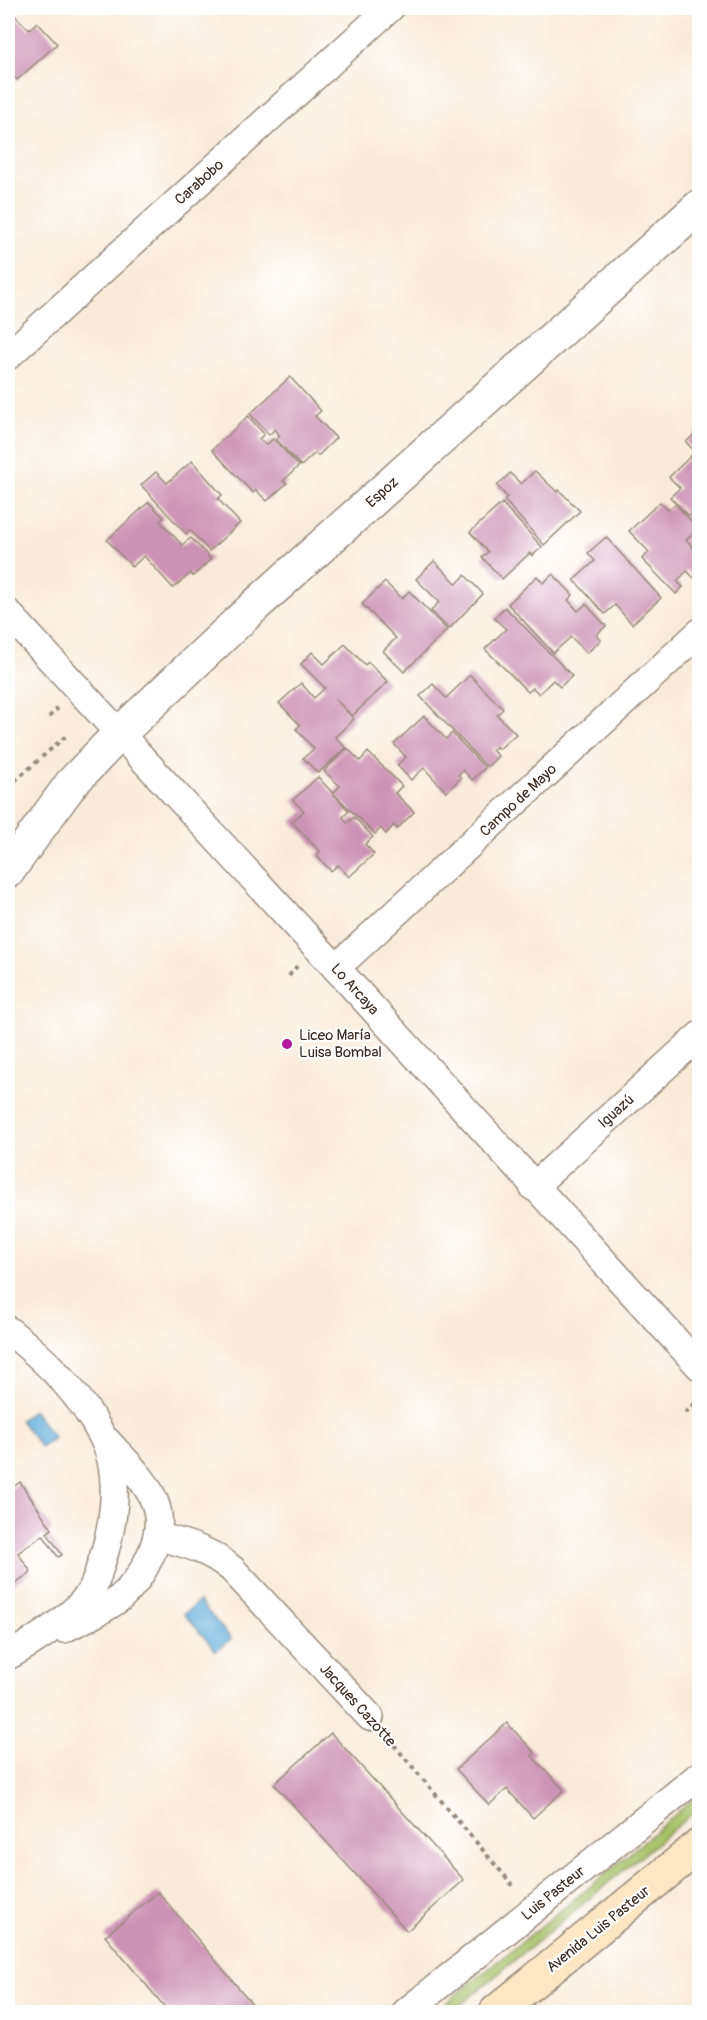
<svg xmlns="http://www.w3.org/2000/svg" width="707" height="2020" viewBox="0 0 707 2020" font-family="Pangolin,sans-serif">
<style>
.green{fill:#a6c066;stroke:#707542;stroke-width:1.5}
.water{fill:#5eacd8;stroke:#4c6b7b;stroke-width:1.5}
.building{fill:#cb92b3}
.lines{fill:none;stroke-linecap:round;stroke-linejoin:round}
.minor-casing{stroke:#9a8a7c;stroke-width:30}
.tertiary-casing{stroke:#9a8a7c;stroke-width:36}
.secondary-casing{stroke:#9a8a7c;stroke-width:36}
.path{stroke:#9a8a7c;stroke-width:4;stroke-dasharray:4.5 4.5;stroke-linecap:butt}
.minor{stroke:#fff;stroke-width:27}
.tertiary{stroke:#fff;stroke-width:33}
.secondary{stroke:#fce6c4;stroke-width:33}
.poi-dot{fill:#b5179e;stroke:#fff;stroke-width:2}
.labels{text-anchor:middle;stroke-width:4.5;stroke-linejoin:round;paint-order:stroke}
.street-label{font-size:15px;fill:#3b2a1e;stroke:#fff}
.poi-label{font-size:15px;fill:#3b2a1e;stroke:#fff;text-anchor:start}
</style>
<rect width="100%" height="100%" fill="#fff"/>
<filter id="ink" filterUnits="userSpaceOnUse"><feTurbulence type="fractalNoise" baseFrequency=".0167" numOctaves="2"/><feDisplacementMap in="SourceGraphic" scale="12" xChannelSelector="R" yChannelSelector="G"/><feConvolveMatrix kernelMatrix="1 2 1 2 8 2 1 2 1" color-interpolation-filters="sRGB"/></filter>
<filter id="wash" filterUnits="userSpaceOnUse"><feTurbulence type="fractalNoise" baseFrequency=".008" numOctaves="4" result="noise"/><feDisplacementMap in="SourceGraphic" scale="24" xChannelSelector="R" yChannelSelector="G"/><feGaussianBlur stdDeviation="1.35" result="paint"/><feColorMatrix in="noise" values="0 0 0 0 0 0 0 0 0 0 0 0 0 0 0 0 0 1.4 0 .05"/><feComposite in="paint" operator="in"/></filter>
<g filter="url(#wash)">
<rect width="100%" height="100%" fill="#f9ebda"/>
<!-- green -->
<polygon class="green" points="699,1794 699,1808 452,2012 435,2012 597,1881"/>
<!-- water -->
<g class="water">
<polygon points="33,1410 54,1438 41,1448 20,1420"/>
<polygon points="199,1601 231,1639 216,1651 184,1614"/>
</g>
<g id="blocks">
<!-- building -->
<g class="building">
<polygon points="8,8 29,30 37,22 57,44 17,80 11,74 8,77"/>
<polygon points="290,377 321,411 315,416 336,438 318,456 315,453 301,466 276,439 280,436 275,429 269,435 250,414"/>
<polygon points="248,416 264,434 259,439 266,445 273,439 299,466 283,481 287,483 267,501 256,490 253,493 212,450"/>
<polygon points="698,431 700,509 698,507 689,516 670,497 680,488 669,477 695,452 686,442"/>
<polygon points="192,461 222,495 218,499 240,523 209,551 190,530 186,534 141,485 156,472 167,483"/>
<polygon points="535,471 557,492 559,490 580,511 544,545 504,500 507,497 497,486 510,473 521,484"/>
<polygon points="149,502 164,518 160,521 182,545 191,538 211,559 193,576 191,573 173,588 144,556 132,567 107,540"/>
<polygon points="660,502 668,510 675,504 698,528 686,540 700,554 700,575 695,579 687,571 677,581 683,587 676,594 642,559 649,552 629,531"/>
<polygon points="502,503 542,547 532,556 530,553 502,579 482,557 488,552 470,532"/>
<polygon points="606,537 661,598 632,624 615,605 605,614 574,580 595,561 588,553"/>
<polygon points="434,561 457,584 465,575 483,594 449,629 431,611 439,602 416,579"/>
<polygon points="553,574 573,595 568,600 578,611 586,604 606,626 596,635 601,640 587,653 571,637 553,653 508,604 537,576 543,583"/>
<polygon points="385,582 402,599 409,591 447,630 404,672 383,651 396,638 362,604"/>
<polygon points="505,607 572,676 560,687 553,680 539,694 533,688 528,692 485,649 506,629 494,618"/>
<polygon points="345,644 365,665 368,662 388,682 352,716 335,699 354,719 335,737 346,748 318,773 303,758 314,749 296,729 300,725 279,703 301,683 314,698 325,688 301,664 312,652 324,664"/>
<polygon points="470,675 503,709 497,715 516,734 499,749 496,747 492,750 498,756 487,767 420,696 433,684 446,698"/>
<polygon points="424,716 446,739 452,733 485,768 472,780 463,770 458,775 461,778 446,792 424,768 411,780 397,765 406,757 394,744"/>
<polygon points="347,748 360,761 368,752 402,786 395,793 414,812 397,829 394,825 386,834 381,828 375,834 333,793 340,786 324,771"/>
<polygon points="318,777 349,811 343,817 347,823 354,817 373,837 365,844 374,854 349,877 338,865 331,871 316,855 320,852 292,822 304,811 293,800"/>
<polygon points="20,1482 52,1529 47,1533 62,1555 58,1557 43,1535 18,1553 31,1572 11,1586 8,1581 8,1491"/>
<polygon points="507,1723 535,1753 532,1756 564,1790 533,1818 507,1789 489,1805 456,1769"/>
<polygon points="331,1733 464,1880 407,1931 274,1784"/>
<polygon points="158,1892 259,2012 169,2012 105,1936"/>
</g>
</g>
</g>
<g filter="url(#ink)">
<use href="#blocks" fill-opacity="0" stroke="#9a8a7c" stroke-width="1.5"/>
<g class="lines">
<defs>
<g id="minor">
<polyline points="8,356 390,8"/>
<polyline points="8,613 336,968 700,1367"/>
<polyline points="336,968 700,632"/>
<polyline points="533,1187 700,1035"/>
<path d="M8 1330C44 1358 79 1392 101 1434 123 1473 114 1527 100 1567 98 1574 96 1582 92 1589 79 1613 32 1643 8 1656"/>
<path d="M157 1536C186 1544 208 1549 232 1569L370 1717"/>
<path d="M64 1629C83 1619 103 1611 120 1598 144 1577 167 1534 155 1503 146 1479 123 1459 107 1441"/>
<polyline points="406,2012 700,1775"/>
</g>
<polyline id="tertiary" points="8,871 71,784 118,735 257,604 700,206"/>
<polyline id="secondary" points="496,2012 700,1845"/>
</defs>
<!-- minor casing -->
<use href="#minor" class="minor-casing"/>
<!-- tertiary casing -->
<use href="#tertiary" class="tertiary-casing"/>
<!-- secondary casing -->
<use href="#secondary" class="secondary-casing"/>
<!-- path -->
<g class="path">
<polyline points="49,717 58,708"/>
<polyline points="8,787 67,735"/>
<polyline points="8,908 13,902"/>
<polyline points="289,976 297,966"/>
<polyline points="685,1413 700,1399"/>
<polyline points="388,1738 515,1888"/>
</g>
<!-- minor -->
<use href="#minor" class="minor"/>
<!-- tertiary -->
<use href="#tertiary" class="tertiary"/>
<!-- secondary -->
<use href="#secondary" class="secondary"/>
</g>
</g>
<!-- markers -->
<circle class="poi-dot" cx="287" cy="1044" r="6"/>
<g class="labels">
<!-- street labels -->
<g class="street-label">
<text transform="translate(199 182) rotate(-42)" y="5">Carabobo</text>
<text transform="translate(382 492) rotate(-42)" y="5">Espoz</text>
<text transform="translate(518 800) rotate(-43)" y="5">Campo de Mayo</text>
<text transform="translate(355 989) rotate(48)" y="5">Lo Arcaya</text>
<text transform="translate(616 1111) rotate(-42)" y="5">Iguazú</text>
<text transform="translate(358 1705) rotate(48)" y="5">Jacques Cazotte</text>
<text transform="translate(553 1893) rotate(-39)" y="5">Luis Pasteur</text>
<text transform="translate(598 1929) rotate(-39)" y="5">Avenida Luis Pasteur</text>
</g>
<!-- poi labels -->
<g class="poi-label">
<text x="299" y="1040">Liceo María<tspan x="299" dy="17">Luisa Bombal</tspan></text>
</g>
</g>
<!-- margin -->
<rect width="707" height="2020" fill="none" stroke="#fff" stroke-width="30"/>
</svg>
